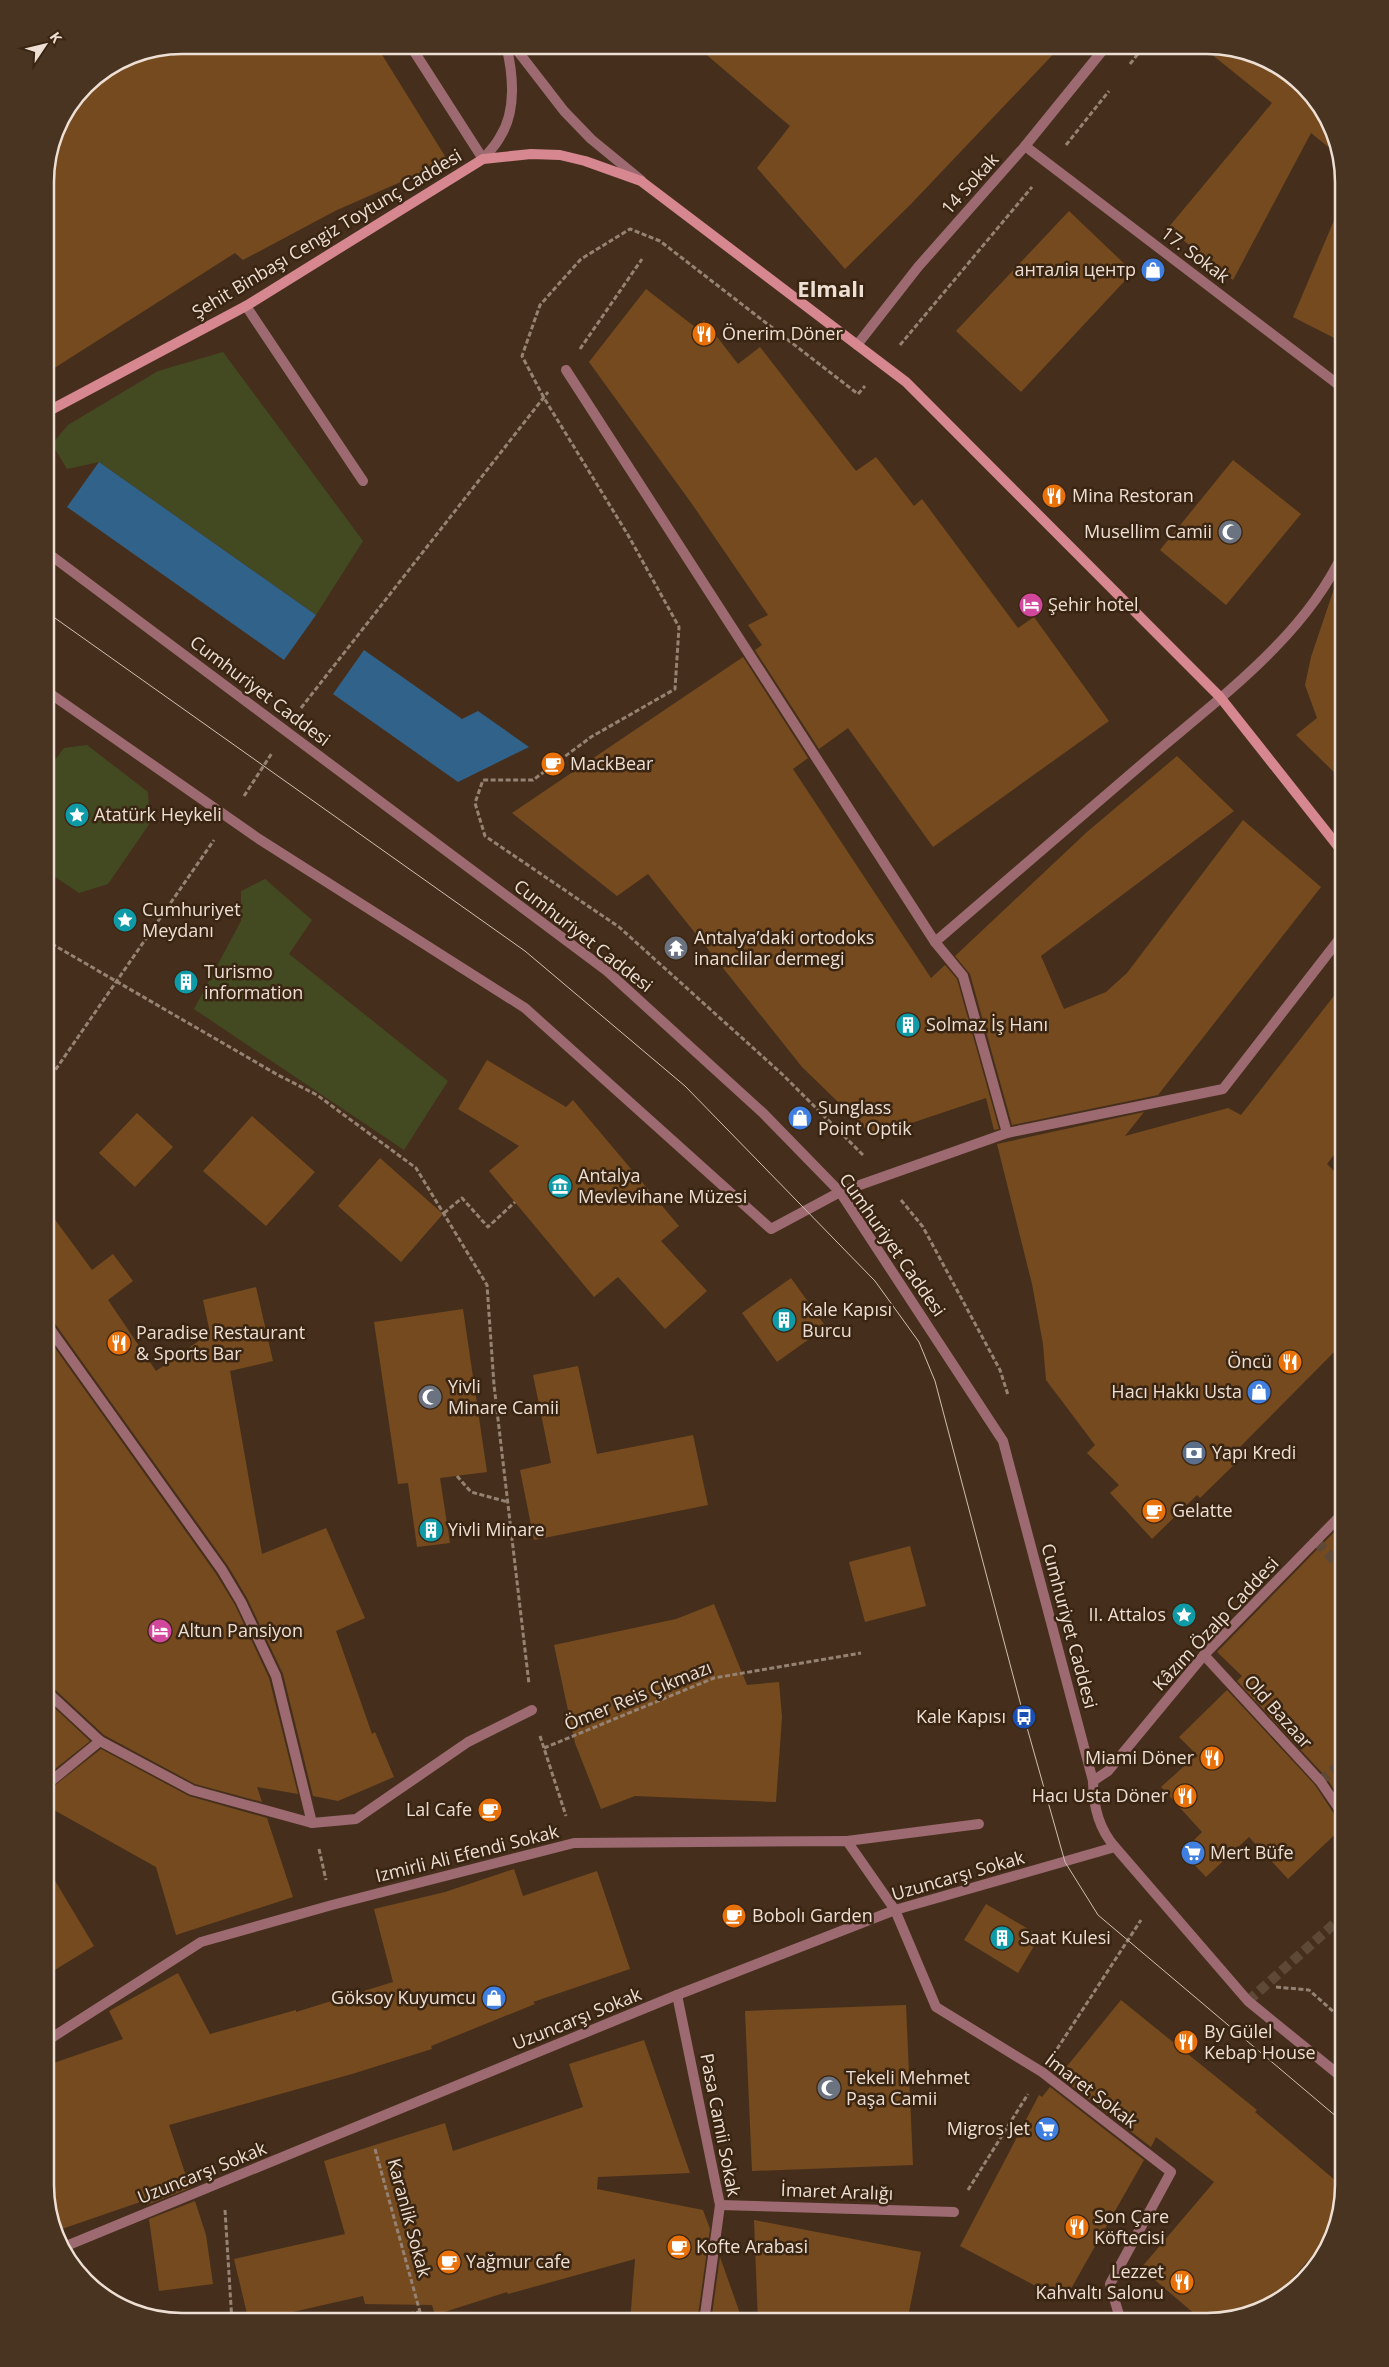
<svg xmlns="http://www.w3.org/2000/svg" width="1389" height="2367" viewBox="0 0 1389 2367" font-family="'Open Sans',sans-serif">
<style>
.green{fill:#434a22}
.water{fill:#316289}
.building{fill:#754a1e}
.lines{fill:none;stroke-linecap:round;stroke-linejoin:round}
.pedestrian-tunnel{stroke:#5e4937;stroke-width:10;stroke-dasharray:10 5;stroke-linecap:butt}
.path{stroke:#958273;stroke-width:3;stroke-dasharray:5 2.5;stroke-linecap:butt}
.service{stroke:#9c6a70;stroke-width:10}
.pedestrian{stroke:#9c6a70;stroke-width:10}
.minor{stroke:#9c6a70;stroke-width:10}
.tertiary{stroke:#9c6a70;stroke-width:10}
.secondary{stroke:#d68790;stroke-width:10}
.tram{stroke:#cebfb1;stroke-width:1}
.labels{text-anchor:middle;stroke-width:5;stroke-linejoin:round;paint-order:stroke}
.street-label{font-size:18px;fill:#eddfd3;stroke:#3a2512}
.poi-label{font-size:18px;fill:#eddfd3;stroke:#3a2512;text-anchor:start}
.district-label{font-size:22px;font-weight:bold;fill:#eddfd3;stroke:#3a2512}
.rim{fill:none;stroke:#eddfd3;stroke-width:2.5}
</style>
<rect width="100%" height="100%" fill="#452f1c"/>
<!-- green -->
<g class="green">
<polygon points="223,352 363,541 316,615 99,462 67,469 52,444 68,425 158,371"/>
<polygon points="87,745 148,792 150,823 108,884 79,893 45,870 45,773 64,748"/>
<polygon points="265,879 312,920 289,954 448,1081 404,1150 194,1009 241,921 241,891"/>
</g>
<!-- water -->
<g class="water">
<polygon points="99,462 316,615 284,660 67,507"/>
<polygon points="364,650 462,719 478,711 529,747 458,782 333,694"/>
</g>
<!-- building -->
<g class="building">
<polygon points="182,45 376,45 448,161 335,211 243,260 235,253 45,374 45,173 56,129 85,85 130,55"/>
<polygon points="695,45 1062,45 911,204 845,269 757,168 790,126"/>
<polygon points="1200,45 1216,45 1283,68 1330,122 1336,147 1332,150 1311,133 1233,280 1168,228 1272,103"/>
<polygon points="1344,197 1344,343 1293,317"/>
<polygon points="1069,211 1133,272 1021,392 956,331"/>
<polygon points="646,289 695,327 704,320 738,364 760,347 856,471 876,457 914,506 922,499 1018,628 1034,617 1109,721 933,847 848,728 819,749 755,650 762,645 748,625 768,615 692,504 589,362"/>
<polygon points="1233,460 1301,514 1226,605 1160,550"/>
<polygon points="1338,577 1344,578 1344,781 1340,780 1338,776 1296,735 1317,718 1305,685 1311,657"/>
<polygon points="743,657 808,758 793,769 931,978 945,965 957,979 999,1129 994,1130 986,1098 873,1136 802,1067 648,874 617,896 512,813"/>
<polygon points="1177,756 1234,811 1041,956 1064,1009 1106,992 1127,973 1243,820 1321,887 1158,1095 1012,1125 970,974 955,956 1087,832"/>
<polygon points="1344,983 1344,1142 1327,1164 1344,1181 1344,1342 1236,1451 1242,1457 1200,1498 1197,1495 1152,1539 1110,1493 1119,1485 1087,1453 1095,1445 1046,1380 1043,1344 1032,1284 997,1144 1144,1112 1125,1136 1228,1108 1241,1115"/>
<polygon points="487,1060 566,1107 573,1100 679,1226 661,1241 707,1291 665,1329 618,1277 594,1297 489,1171 519,1146 458,1109"/>
<polygon points="137,1113 173,1147 135,1187 99,1153"/>
<polygon points="252,1116 315,1172 266,1226 203,1171"/>
<polygon points="380,1158 443,1214 401,1262 338,1206"/>
<polygon points="45,1206 92,1270 113,1254 133,1281 108,1300 156,1371 210,1333 203,1300 256,1287 273,1361 230,1371 262,1554 326,1528 365,1618 336,1631 372,1734 375,1732 394,1777 338,1801 313,1796 283,1674 247,1598 228,1566 51,1318 45,1315"/>
<polygon points="791,1278 826,1327 777,1362 742,1313"/>
<polygon points="463,1309 487,1472 440,1478 450,1543 417,1547 408,1483 398,1484 374,1322"/>
<polygon points="45,1334 216,1574 235,1605 269,1678 298,1794 257,1787 262,1802 195,1784 104,1735 50,1685 45,1683"/>
<polygon points="578,1366 597,1454 693,1435 708,1505 534,1540 520,1470 551,1463 533,1375"/>
<polygon points="1344,1522 1344,1804 1325,1776 1237,1681 1242,1676 1217,1652"/>
<polygon points="910,1546 926,1606 865,1622 849,1562"/>
<polygon points="714,1604 747,1685 779,1682 782,1717 776,1802 635,1796 601,1809 575,1743 554,1645 676,1619"/>
<polygon points="1227,1690 1315,1785 1338,1820 1344,1823 1344,1826 1288,1879 1249,1837 1206,1877 1182,1852 1202,1832 1161,1787 1192,1759 1198,1756 1179,1737"/>
<polygon points="45,1699 90,1741 45,1777"/>
<polygon points="101,1749 189,1796 267,1818 293,1897 176,1935 156,1867 45,1805 45,1793"/>
<polygon points="45,1864 94,1946 45,1976"/>
<polygon points="514,1869 523,1896 597,1871 630,1969 533,2002 535,2004 431,2046 432,2049 352,2074 169,2125 190,2188 147,2205 146,2200 56,2231 45,2185 45,2066 123,2039 109,2011 178,1973 210,2034 296,2010 296,2012 393,1982 374,1909 445,1892"/>
<polygon points="986,1904 1040,1936 1018,1973 964,1940"/>
<polygon points="1121,2000 1257,2110 1255,2112 1343,2187 1329,2236 1267,2308 1204,2322 1141,2268 1214,2182 1156,2137 1151,2147 1059,2076"/>
<polygon points="906,2005 913,2165 752,2171 745,2011"/>
<polygon points="644,2040 690,2173 598,2177 597,2189 703,2210 710,2229 697,2322 630,2322 635,2259 508,2294 507,2292 435,2315 432,2305 365,2304 363,2296 249,2322 234,2259 345,2234 324,2161 445,2123 453,2151 583,2107 569,2064"/>
<polygon points="1050,2087 1144,2160 1064,2301 960,2246 1039,2095 1042,2097"/>
<polygon points="195,2201 206,2235 213,2284 159,2291 149,2219"/>
<polygon points="754,2220 921,2252 907,2322 758,2322"/>
<polygon points="720,2257 743,2322 711,2322"/>
</g>
<g class="lines">
<!-- pedestrian-tunnel -->
<g class="pedestrian-tunnel">
<polyline points="1317,1542 1344,1571"/>
<polyline points="1320,1781 1344,1761"/>
<polyline points="1248,2001 1344,1915"/>
</g>
<!-- path -->
<g class="path">
<polyline points="1130,64 1145,45"/>
<polyline points="1066,145 1109,91"/>
<polyline points="900,345 1032,187"/>
<polyline points="580,349 642,259"/>
<polyline points="301,708 548,392"/>
<polyline points="244,796 272,753"/>
<polyline points="45,940 278,1075 317,1095 416,1168 487,1285 494,1385 529,1684"/>
<polyline points="47,1082 214,840"/>
<polyline points="863,1155 782,1074 619,927 485,836 475,803 483,780 533,780 591,737 675,689 679,627 628,535 544,398 522,356 540,305 581,259 630,229 660,241 858,394 865,386"/>
<polyline points="901,1200 923,1227 1000,1370 1008,1395"/>
<polyline points="444,1213 462,1198 488,1227 515,1202"/>
<polyline points="457,1476 471,1492 508,1502"/>
<polyline points="540,1736 566,1816"/>
<polyline points="544,1748 714,1678 861,1653"/>
<polyline points="319,1849 326,1880"/>
<polyline points="1276,1987 1309,1990 1344,2021"/>
<polyline points="1057,2049 1141,1920"/>
<polyline points="375,2149 420,2312 419,2322"/>
<polyline points="968,2190 1028,2094"/>
<polyline points="225,2210 232,2322"/>
<polyline points="357,2322 420,2312"/>
</g>
<!-- service -->
<g class="service">
<polyline points="246,306 363,481"/>
<polyline points="847,1841 979,1824"/>
</g>
<!-- pedestrian -->
<g class="pedestrian">
<polyline points="566,370 935,942 963,976 1007,1133"/>
<path d="M45 551 607 971 763 1113 840 1192 1003 1441 1093 1781C1093 1805 1099 1829 1115 1847"/>
<polyline points="45,690 259,839 525,1008 771,1229 840,1192"/>
<polyline points="1204,1655 1320,1781 1344,1816"/>
<polyline points="1093,1781 1108,1771 1204,1655 1344,1512"/>
</g>
<!-- minor -->
<g class="minor">
<polyline points="410,45 483,159"/>
<polyline points="1025,146 1344,389"/>
<polyline points="857,345 918,267 1025,146 1107,45"/>
<path d="M935 942C1006 881 1077 820 1148 759 1218 699 1305 637 1344 551"/>
<polyline points="840,1192 1007,1133 1223,1089 1344,933"/>
<polyline points="45,1322 222,1570 241,1602 276,1676 312,1823"/>
<polyline points="45,1690 100,1741 192,1790 312,1823 356,1819 468,1742 532,1710"/>
<polyline points="45,1786 100,1741"/>
<polyline points="677,1995 720,2205 704,2322"/>
<polyline points="45,2042 201,1942 332,1905 574,1843 847,1841 895,1910 936,2007 1042,2072 1171,2172 1110,2284 1121,2322"/>
<polyline points="720,2205 954,2212"/>
<polyline points="61,2248 677,1995 895,1910 1115,1847 1248,2001 1344,2079"/>
</g>
<!-- tertiary -->
<g class="tertiary">
<polyline points="513,45 564,111 591,139 641,180"/>
<path d="M483 159C489 152 496 145 500 137 517 111 513 73 506 45"/>
</g>
<!-- secondary -->
<polyline class="secondary" points="45,413 246,306 483,159 531,154 560,155 585,161 641,181 906,382 1220,697 1344,854"/>
<!-- tram -->
<polyline class="tram" points="45,611 525,951 685,1086 875,1281 919,1342 935,1381 1024,1717 1065,1862 1098,1915 1344,2123"/>
</g>
<!-- icons -->
<defs>
<symbol id="shop-disc" viewBox="-11 -11 22 22"><circle r="9.5" fill="#3f7fe0" stroke="#3a2512"/><path d="M-5-2.5h2.3a2.7 3.5 0 0 1 5.4 0H5L5.5 6h-11ZM-1.5-2.5h3a1.5 2.3 0 0 0-3 0Z" fill="#fff"/></symbol>
<symbol id="restaurant-disc" viewBox="-11 -11 22 22"><circle r="9.5" fill="#e8710a" stroke="#3a2512"/><path d="M-5-6h1v4h1v-4h1v4h1v-4h1v5L-1.5 .5V6h-2V.5L-5-1ZM5-6V6H3V1.5H1.5Q1.5-4 5-6Z" fill="#fff"/></symbol>
<symbol id="mosque-disc" viewBox="-11 -11 22 22"><circle r="9.5" fill="#6b7280" stroke="#3a2512"/><path d="M3.5-4.9A6 6 0 1 0 3.5 4.9A5 5 0 1 1 3.5-4.9Z" fill="#fff"/></symbol>
<symbol id="hotel-disc" viewBox="-11 -11 22 22"><circle r="9.5" fill="#d1479c" stroke="#3a2512"/><path d="M-6-4.5h1.5V1H6V5H4.5V3h-9V5H-6ZM-4 0a1.8 1.8 0 1 1 3.6 0ZM.5 0V-2.5h3Q6-2.5 6 0Z" fill="#fff"/></symbol>
<symbol id="cafe-disc" viewBox="-11 -11 22 22"><circle r="9.5" fill="#e8710a" stroke="#3a2512"/><path d="M-5.5-4.5H6V0H3Q3 3.5 0 3.5H-2.5Q-5.5 3.5-5.5 0ZM3-3.2v2h1.7v-2ZM-6 4.5H4V6H-6Z" fill="#fff"/></symbol>
<symbol id="sight-disc" viewBox="-11 -11 22 22"><circle r="9.5" fill="#0f9aa8" stroke="#3a2512"/><path d="M0-6L1.8-2.2L6-1.7L2.9 1.2L3.7 5.4L0 3.3L-3.7 5.4L-2.9 1.2L-6-1.7L-1.8-2.2Z" fill="#fff"/></symbol>
<symbol id="temple-disc" viewBox="-11 -11 22 22"><circle r="9.5" fill="#6b7280" stroke="#3a2512"/><path d="M0-6L5-2H3V0L6.5 2.5H4V6H1.5V3h-3V6H-4V2.5H-6.5L-3 0V-2H-5Z" fill="#fff"/></symbol>
<symbol id="building-disc" viewBox="-11 -11 22 22"><circle r="9.5" fill="#0f9aa8" stroke="#3a2512"/><path d="M-4-6H4V6H1V3H-1V6H-4ZM-2.5-4.3h1.7v1.8h-1.7ZM.8-4.3h1.7v1.8H.8ZM-2.5-1h1.7V.8h-1.7ZM.8-1h1.7V.8H.8Z" fill="#fff"/></symbol>
<symbol id="museum-disc" viewBox="-11 -11 22 22"><circle r="9.5" fill="#0f9aa8" stroke="#3a2512"/><path d="M0-6L6-3V-2H-6V-3ZM-5-1h2V3h-2ZM-1-1h2V3h-2ZM3-1h2V3H3ZM-6 4H6V6H-6Z" fill="#fff"/></symbol>
<symbol id="bank-disc" viewBox="-11 -11 22 22"><circle r="9.5" fill="#5c6f8a" stroke="#3a2512"/><path d="M-6-4H6V4H-6ZM0-2.3a2.3 2.3 0 1 0 0 4.6a2.3 2.3 0 1 0 0-4.6Z" fill="#fff"/></symbol>
<symbol id="bus-disc" viewBox="-11 -11 22 22"><circle r="9.5" fill="#1a4fb4" stroke="#3a2512"/><path d="M-5-6H5V4H4V6H2V4H-2V6H-4V4H-5ZM-3.5-4V0h7V-4ZM-3.5 1.2v1.5H-2V1.2ZM2 1.2v1.5H3.5V1.2Z" fill="#fff"/></symbol>
<symbol id="supermarket-disc" viewBox="-11 -11 22 22"><circle r="9.5" fill="#3f7fe0" stroke="#3a2512"/><path d="M-6-5.5h2.5l.6 2H6L4.5 2H-2.5L-4.4-4H-6ZM-1.5 3.2a1.3 1.3 0 1 0 .1 0ZM3 3.2a1.3 1.3 0 1 0 .1 0Z" fill="#fff"/></symbol>
</defs>
<g fill-rule="evenodd">
<use href="#shop-disc" x="1139" y="256" width="28" height="28"/>
<use href="#restaurant-disc" x="690" y="320" width="28" height="28"/>
<use href="#restaurant-disc" x="1040" y="482" width="28" height="28"/>
<use href="#mosque-disc" x="1216" y="518" width="28" height="28"/>
<use href="#hotel-disc" x="1017" y="591" width="28" height="28"/>
<use href="#cafe-disc" x="539" y="750" width="28" height="28"/>
<use href="#sight-disc" x="63" y="801" width="28" height="28"/>
<use href="#sight-disc" x="111" y="906" width="28" height="28"/>
<use href="#temple-disc" x="662" y="934" width="28" height="28"/>
<use href="#building-disc" x="172" y="968" width="28" height="28"/>
<use href="#building-disc" x="894" y="1011" width="28" height="28"/>
<use href="#shop-disc" x="786" y="1104" width="28" height="28"/>
<use href="#museum-disc" x="546" y="1172" width="28" height="28"/>
<use href="#building-disc" x="770" y="1306" width="28" height="28"/>
<use href="#restaurant-disc" x="105" y="1329" width="28" height="28"/>
<use href="#restaurant-disc" x="1276" y="1348" width="28" height="28"/>
<use href="#shop-disc" x="1245" y="1378" width="28" height="28"/>
<use href="#mosque-disc" x="416" y="1383" width="28" height="28"/>
<use href="#bank-disc" x="1180" y="1439" width="28" height="28"/>
<use href="#cafe-disc" x="1140" y="1497" width="28" height="28"/>
<use href="#building-disc" x="417" y="1516" width="28" height="28"/>
<use href="#sight-disc" x="1170" y="1601" width="28" height="28"/>
<use href="#hotel-disc" x="146" y="1617" width="28" height="28"/>
<use href="#bus-disc" x="1010" y="1703" width="28" height="28"/>
<use href="#restaurant-disc" x="1198" y="1744" width="28" height="28"/>
<use href="#restaurant-disc" x="1171" y="1782" width="28" height="28"/>
<use href="#cafe-disc" x="476" y="1796" width="28" height="28"/>
<use href="#supermarket-disc" x="1179" y="1839" width="28" height="28"/>
<use href="#cafe-disc" x="720" y="1902" width="28" height="28"/>
<use href="#building-disc" x="988" y="1924" width="28" height="28"/>
<use href="#shop-disc" x="480" y="1984" width="28" height="28"/>
<use href="#restaurant-disc" x="1172" y="2028" width="28" height="28"/>
<use href="#mosque-disc" x="815" y="2074" width="28" height="28"/>
<use href="#supermarket-disc" x="1033" y="2115" width="28" height="28"/>
<use href="#restaurant-disc" x="1063" y="2213" width="28" height="28"/>
<use href="#cafe-disc" x="665" y="2233" width="28" height="28"/>
<use href="#cafe-disc" x="435" y="2248" width="28" height="28"/>
<use href="#restaurant-disc" x="1168" y="2268" width="28" height="28"/>
</g>
<g class="labels">
<!-- street labels -->
<g class="street-label">
<text transform="translate(970 184) rotate(-48)" y="6">14 Sokak</text>
<text transform="translate(327 234) rotate(-31)" y="6">Şehit Binbaşı Cengiz Toytunç Caddesi</text>
<text transform="translate(1195 255) rotate(37)" y="6">17. Sokak</text>
<text transform="translate(260 691) rotate(37)" y="6">Cumhuriyet Caddesi</text>
<text transform="translate(583 936) rotate(38)" y="6">Cumhuriyet Caddesi</text>
<text transform="translate(892 1245) rotate(55)" y="6">Cumhuriyet Caddesi</text>
<text transform="translate(1216 1624) rotate(-47)" y="6">Kâzım Özalp Caddesi</text>
<text transform="translate(1069 1626) rotate(75)" y="6">Cumhuriyet Caddesi</text>
<text transform="translate(638 1696) rotate(-22)" y="6">Ömer Reis Çıkmazı</text>
<text transform="translate(1278 1712) rotate(48)" y="6">Old Bazaar</text>
<text transform="translate(467 1854) rotate(-14)" y="6">Izmirli Ali Efendi Sokak</text>
<text transform="translate(958 1876) rotate(-16)" y="6">Uzuncarşı Sokak</text>
<text transform="translate(577 2019) rotate(-22)" y="6">Uzuncarşı Sokak</text>
<text transform="translate(1091 2091) rotate(37)" y="6">İmaret Sokak</text>
<text transform="translate(720 2125) rotate(79)" y="6">Pasa Camii Sokak</text>
<text transform="translate(202 2173) rotate(-22)" y="6">Uzuncarşı Sokak</text>
<text transform="translate(837 2192) rotate(2)" y="6">İmaret Aralığı</text>
<text transform="translate(409 2218) rotate(75)" y="6">Karanlik Sokak</text>
</g>
<!-- poi labels -->
<g class="poi-label">
<text x="1136" y="276" text-anchor="end">анталія центр</text>
<text x="722" y="340">Önerim Döner</text>
<text x="1072" y="502">Mina Restoran</text>
<text x="1212" y="538" text-anchor="end">Musellim Camii</text>
<text x="1048" y="611">Şehir hotel</text>
<text x="570" y="770">MackBear</text>
<text x="94" y="821">Atatürk Heykeli</text>
<text x="142" y="916">Cumhuriyet<tspan x="142" dy="21">Meydanı</tspan></text>
<text x="694" y="944">Antalya’daki ortodoks<tspan x="694" dy="21">inanclilar dermegi</tspan></text>
<text x="204" y="978">Turismo<tspan x="204" dy="21">information</tspan></text>
<text x="926" y="1031">Solmaz İş Hanı</text>
<text x="818" y="1114">Sunglass<tspan x="818" dy="21">Point Optik</tspan></text>
<text x="578" y="1182">Antalya<tspan x="578" dy="21">Mevlevihane Müzesi</tspan></text>
<text x="802" y="1316">Kale Kapısı<tspan x="802" dy="21">Burcu</tspan></text>
<text x="136" y="1339">Paradise Restaurant<tspan x="136" dy="21">&amp; Sports Bar</tspan></text>
<text x="1272" y="1368" text-anchor="end">Öncü</text>
<text x="448" y="1393">Yivli<tspan x="448" dy="21">Minare Camii</tspan></text>
<text x="1242" y="1398" text-anchor="end">Hacı Hakkı Usta</text>
<text x="1212" y="1459">Yapı Kredi</text>
<text x="1172" y="1517">Gelatte</text>
<text x="448" y="1536">Yivli Minare</text>
<text x="1166" y="1621" text-anchor="end">II. Attalos</text>
<text x="178" y="1637">Altun Pansiyon</text>
<text x="1006" y="1723" text-anchor="end">Kale Kapısı</text>
<text x="1194" y="1764" text-anchor="end">Miami Döner</text>
<text x="1168" y="1802" text-anchor="end">Hacı Usta Döner</text>
<text x="472" y="1816" text-anchor="end">Lal Cafe</text>
<text x="1210" y="1859">Mert Büfe</text>
<text x="752" y="1922">Bobolı Garden</text>
<text x="1020" y="1944">Saat Kulesi</text>
<text x="476" y="2004" text-anchor="end">Göksoy Kuyumcu</text>
<text x="1204" y="2038">By Gülel<tspan x="1204" dy="21">Kebap House</tspan></text>
<text x="846" y="2084">Tekeli Mehmet<tspan x="846" dy="21">Paşa Camii</tspan></text>
<text x="1030" y="2135" text-anchor="end">Migros Jet</text>
<text x="1094" y="2223">Son Çare<tspan x="1094" dy="21">Köftecisi</tspan></text>
<text x="696" y="2253">Kofte Arabasi</text>
<text x="466" y="2268">Yağmur cafe</text>
<text x="1164" y="2278" text-anchor="end">Lezzet<tspan x="1164" dy="21">Kahvaltı Salonu</tspan></text>
</g>
<!-- district labels -->
<g class="district-label">
<text x="831" y="297">Elmalı</text>
</g>
</g>
<!-- crop -->
<path d="M0 0H1389V2367H0ZM182 54H1207A128 128 0 0 1 1335 182V2185A128 128 0 0 1 1207 2313H182A128 128 0 0 1 54 2185V182A128 128 0 0 1 182 54Z" fill="#483421" fill-rule="evenodd"/>
<path class="rim" d="M182 54H1207A128 128 0 0 1 1335 182V2185A128 128 0 0 1 1207 2313H182A128 128 0 0 1 54 2185V182A128 128 0 0 1 182 54Z"/>
<!-- north arrow -->
<g transform="translate(45 45) rotate(55)" stroke="#3a2512" stroke-width="4" paint-order="stroke">
<path d="M0-4L9 19L0 12L-9 19Z" fill="#eddfd3"/>
<text y="-8" font-size="14" font-weight="bold" text-anchor="middle" fill="#eddfd3">K</text>
</g>
</svg>
